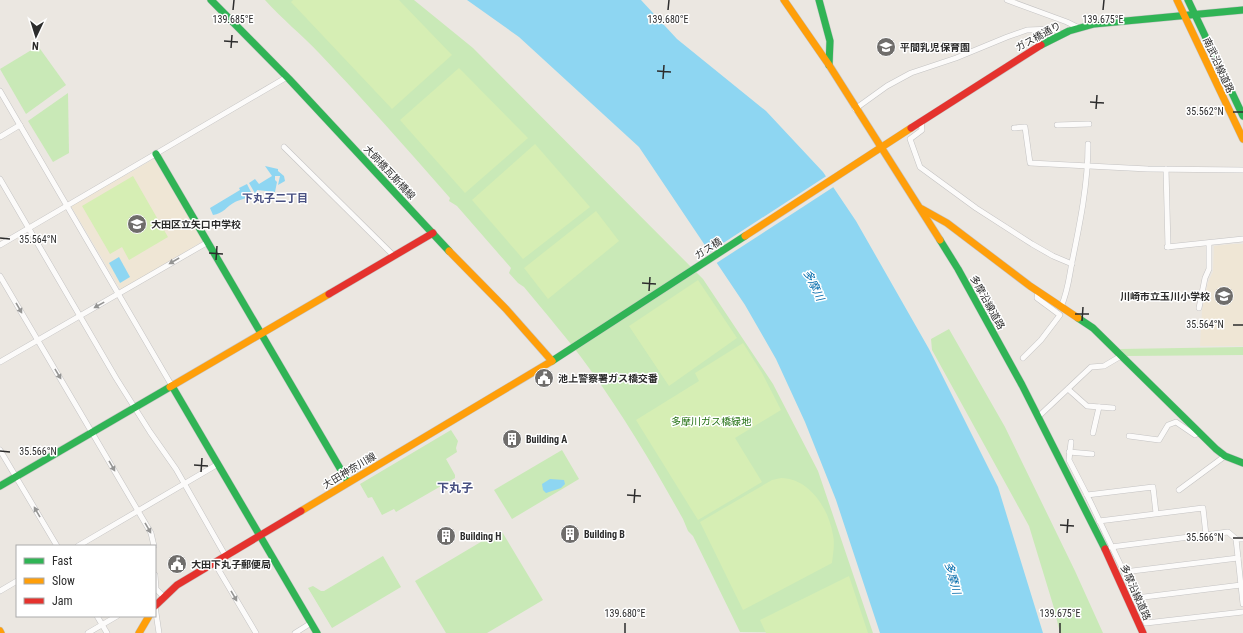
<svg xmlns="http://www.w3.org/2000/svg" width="1243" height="633" viewBox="0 0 1243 633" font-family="'Roboto Condensed','Noto Sans JP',sans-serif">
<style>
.education{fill:#efe6d5}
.green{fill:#c9e9b7}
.pitch{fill:#d6eeb4}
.water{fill:#8ed6f2}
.pier{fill:#ebe7e1}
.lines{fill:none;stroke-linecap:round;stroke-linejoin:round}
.street-casing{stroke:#c4c3c3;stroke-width:6}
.fast-casing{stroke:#c4c3c3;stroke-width:8}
.slow-casing{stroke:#c4c3c3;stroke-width:8}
.jam-casing{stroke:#c4c3c3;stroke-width:8}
.street{stroke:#fcfbfa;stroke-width:5}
.fast{stroke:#30b455;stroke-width:7}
.slow{stroke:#ff9f0a;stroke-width:7}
.jam{stroke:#e5322d;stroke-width:7}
.oneway{fill:#949493}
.ticks{fill:none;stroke:#2c2c2c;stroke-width:1.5}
.labels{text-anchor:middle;stroke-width:3;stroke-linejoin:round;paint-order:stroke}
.street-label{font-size:10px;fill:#2c2c2c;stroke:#fff}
.poi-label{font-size:10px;font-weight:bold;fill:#2c2c2c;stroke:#fff;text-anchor:start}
.park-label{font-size:10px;fill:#237113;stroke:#fff}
.neighbourhood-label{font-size:11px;font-weight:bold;fill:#474f81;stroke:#fff}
.water-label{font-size:11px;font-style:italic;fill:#006aab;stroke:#fff}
.quarter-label{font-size:12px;font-weight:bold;fill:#474f81;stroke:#fff}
.ticks-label{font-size:10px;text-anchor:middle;fill:#2c2c2c;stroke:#fff;stroke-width:3;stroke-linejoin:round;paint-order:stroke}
</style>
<rect width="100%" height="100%" fill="#ebe7e1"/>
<!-- education -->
<g class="education">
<polygon points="154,159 203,241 121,290 71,206"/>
<polygon points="1233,244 1243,244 1243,346 1200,346 1202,310 1208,282 1213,272 1214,246"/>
</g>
<!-- green -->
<g class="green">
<path d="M265 0H414L473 48 703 279 773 384 818 471 873 633 740 632 693 536 688 531 683 519C654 467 624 416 589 368 569 340 546 314 524 287L518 283 509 273 511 268 457 206 449 201 450 198C407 149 364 100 319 53 302 35 282 19 265 0Z"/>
<polygon points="38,46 66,85 26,114 0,69"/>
<polygon points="68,93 69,153 53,162 28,121"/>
<polygon points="949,329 1005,427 1075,571 1103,633 1060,633 1054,608 1029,526 932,350 931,339"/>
<polygon points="1243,347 1243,355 1126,356 1120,349"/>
<polygon points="451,430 458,441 456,448 457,452 446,459 455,475 455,478 396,512 394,509 382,515 372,497 368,498 360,484"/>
<polygon points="562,450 579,479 512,519 494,490"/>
<polygon points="501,530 543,600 487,633 446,633 415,581"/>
<polygon points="383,556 401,587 332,628 308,588 313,586 321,591 324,591"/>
</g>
<!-- pitch -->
<g class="pitch">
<polygon points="293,0 399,0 452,55 392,109 291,2"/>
<polygon points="459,68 528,138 465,193 400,120"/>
<polygon points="535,144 590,207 523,259 472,200"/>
<polygon points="133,176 168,237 129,260 122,247 110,254 82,206"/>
<polygon points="596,211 619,241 548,299 524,268"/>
<polygon points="698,280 737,338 669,386 629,326"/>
<polygon points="743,343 762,373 781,410 735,438 762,482 698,520 636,420 699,381 695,373"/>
<path d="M781 478C809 478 829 509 833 535 835 544 833 554 832 563L743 610 700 522 772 480Z"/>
<polygon points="849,576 868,633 766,633 760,620"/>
</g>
<!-- water -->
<g class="water">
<polygon points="467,0 641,0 677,39 766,111 823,172 856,221 929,349 998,487 1043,633 880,633 836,500 805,422 776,359 745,305 639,147 519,37"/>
<polygon points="265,166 278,169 278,171 284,176 285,181 278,185 280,176 275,176 275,180 277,182 275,192 257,190 256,195 249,183 255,179 259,184 272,176"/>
<path d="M247 184 252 194C247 199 241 199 235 202 227 206 223 214 213 215L210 208 240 190 239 188Z"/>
<polygon points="119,257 130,277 120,283 109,263"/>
<polygon points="550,479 564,480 565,484 561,488 546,493 543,490 542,484"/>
</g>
<!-- pier -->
<polygon class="pier" points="828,175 835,186 715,264 708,253"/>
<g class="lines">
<defs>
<g id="street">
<polyline points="1007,0 1067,22 1077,27"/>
<polyline points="0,91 172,386"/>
<polyline points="855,109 887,86 911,73 956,58 1007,37 1027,30 1054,29 1061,34"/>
<polyline points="921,121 922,130 910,139 920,167 976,208 1032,244 1053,256 1072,264"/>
<polyline points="1057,125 1089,124"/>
<polyline points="1014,128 1025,127 1030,163 1148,169 1243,170"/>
<polyline points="0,137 20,125"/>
<polyline points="284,147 394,256"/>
<polyline points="1166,169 1168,247"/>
<polyline points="0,179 116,378 150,432 176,469 225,555"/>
<polyline points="0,245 287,77"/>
<polyline points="1167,247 1243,239"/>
<polyline points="0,276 151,533 154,546"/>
<path d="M1061 307C1068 291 1069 278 1072 262 1080 223 1088 184 1088 144"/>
<polyline points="1199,308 1205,278 1209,269 1209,243"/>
<polyline points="1023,358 1041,340 1060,315 1037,298 1038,292"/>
<polyline points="0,362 208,242"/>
<polyline points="1068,389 1087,406 1113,408"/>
<polyline points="1039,416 1091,367 1104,366 1121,356"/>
<polyline points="1093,433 1099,407"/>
<polyline points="1129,436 1159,440 1168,425 1176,422 1195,435 1198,432"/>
<polyline points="1071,442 1069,460 1087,495"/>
<polyline points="0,450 57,546"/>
<polyline points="1069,452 1092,454"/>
<polyline points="1179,490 1225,456"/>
<polyline points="1156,513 1153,487 1087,495 1137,599 1146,623 1243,612"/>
<polyline points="1099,521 1203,508 1206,535"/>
<polyline points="1236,539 1243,604"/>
<polyline points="78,546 218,464"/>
<polyline points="1111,547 1228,532 1236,539 1243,539"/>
<polyline points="214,562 256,633"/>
<polyline points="1124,572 1238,558"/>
<polyline points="155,575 156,589 163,596"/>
<polyline points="0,591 17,581"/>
<polyline points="1136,598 1241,585"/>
<polyline points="155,606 159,633"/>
<polyline points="97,616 107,633"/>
<polyline points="88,633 117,616"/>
<polyline points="295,633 311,623"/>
</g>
<g id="fast">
<polyline points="211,0 289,79 449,251"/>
<polyline points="819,0 830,41 829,65"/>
<polyline points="1188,0 1243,116"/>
<polyline points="1041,45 1069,31 1094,24 1243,10"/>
<polyline points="156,154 348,482"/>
<polyline points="940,240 958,269 1022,385 1105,549"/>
<polyline points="1078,318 1093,328 1216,449 1225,456 1243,463"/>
<polyline points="552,361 745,236"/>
<polyline points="172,386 317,633"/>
<polyline points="0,486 170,387"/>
</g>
<g id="slow">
<polyline points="784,0 829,65 940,240"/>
<polyline points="1177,0 1243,139"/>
<polyline points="922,209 947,223 1030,286 1078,318"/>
<polyline points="745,236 911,128"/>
<polyline points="449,251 506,309 552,361"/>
<polyline points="170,387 329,294"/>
<polyline points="301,511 552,361"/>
<polyline points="0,631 1,633"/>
<polyline points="139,633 149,616"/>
</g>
<g id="jam">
<polyline points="911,128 1041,45"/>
<polyline points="329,294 433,233"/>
<polyline points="1105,549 1143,633"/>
<polyline points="155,606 177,585 301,511"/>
</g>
</defs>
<!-- street casing -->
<use href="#street" class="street-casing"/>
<!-- fast casing -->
<use href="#fast" class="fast-casing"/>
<!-- slow casing -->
<use href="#slow" class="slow-casing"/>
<!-- jam casing -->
<use href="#jam" class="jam-casing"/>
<!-- street -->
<use href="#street" class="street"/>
<!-- fast -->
<use href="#fast" class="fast"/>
<!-- slow -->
<use href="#slow" class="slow"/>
<!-- jam -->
<use href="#jam" class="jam"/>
</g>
<!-- one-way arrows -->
<defs><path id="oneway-solid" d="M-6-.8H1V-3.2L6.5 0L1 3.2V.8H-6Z"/></defs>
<g class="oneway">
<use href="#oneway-solid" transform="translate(174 261) rotate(150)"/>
<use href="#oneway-solid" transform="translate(99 305) rotate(151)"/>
<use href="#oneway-solid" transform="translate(19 308) rotate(60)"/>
<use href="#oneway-solid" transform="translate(58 374) rotate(59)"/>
<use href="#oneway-solid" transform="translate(112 466) rotate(60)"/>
<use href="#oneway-solid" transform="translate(37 512) rotate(-120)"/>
<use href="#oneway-solid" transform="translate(148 528) rotate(60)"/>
<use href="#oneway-solid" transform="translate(234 596) rotate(60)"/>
</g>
<!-- ticks -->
<path class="ticks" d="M233 10 234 0M668 10 669 0M1103 10 1104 0M224 41 238 42M231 48 232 35M657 71 671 72M663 79 664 65M1090 102 1104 103M1096 109 1097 95M1233 112H1243M0 238 10 239M209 253 223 254M216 260 217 246M642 283 656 284M649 291 650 277M1075 314H1089M1082 321 1083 307M1233 325H1243M0 451 10 452M194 465 208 466M201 472 202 458M627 495 641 496M634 503 635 489M1060 525 1074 526M1067 533 1068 519M1233 538H1243M625 633V623M1060 633V623"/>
<!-- icons -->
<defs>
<symbol id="school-disc" viewBox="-11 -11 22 22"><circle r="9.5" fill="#6f6d6b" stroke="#fff"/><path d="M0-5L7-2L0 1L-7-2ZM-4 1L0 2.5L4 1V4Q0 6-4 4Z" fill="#fff"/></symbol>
<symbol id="civic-disc" viewBox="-11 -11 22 22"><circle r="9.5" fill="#6f6d6b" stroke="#fff"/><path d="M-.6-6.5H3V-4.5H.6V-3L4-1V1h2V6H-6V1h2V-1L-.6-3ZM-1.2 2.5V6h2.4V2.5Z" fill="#fff"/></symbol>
<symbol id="building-disc" viewBox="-11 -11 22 22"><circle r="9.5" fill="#6f6d6b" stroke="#fff"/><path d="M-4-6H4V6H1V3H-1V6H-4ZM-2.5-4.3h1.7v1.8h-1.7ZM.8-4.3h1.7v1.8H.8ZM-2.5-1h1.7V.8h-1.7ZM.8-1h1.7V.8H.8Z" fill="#fff"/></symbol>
</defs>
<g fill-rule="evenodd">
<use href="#school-disc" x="875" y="36" width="22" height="22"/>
<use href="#school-disc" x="126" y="213" width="22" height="22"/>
<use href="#school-disc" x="1213" y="285" width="22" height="22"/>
<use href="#civic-disc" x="533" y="367" width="22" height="22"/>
<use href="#building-disc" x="501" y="428" width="22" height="22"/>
<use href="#building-disc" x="559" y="523" width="22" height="22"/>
<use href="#building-disc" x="435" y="525" width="22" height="22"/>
<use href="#civic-disc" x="166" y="553" width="22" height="22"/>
</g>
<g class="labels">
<!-- street labels -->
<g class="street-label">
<text transform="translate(1038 36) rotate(-29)" y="4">ガス橋通り</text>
<text transform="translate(1219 65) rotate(65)" y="4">南武沿線道路</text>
<text transform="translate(390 172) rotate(47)" y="4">大師橋瓦斯橋線</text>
<text transform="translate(708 248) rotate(-33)" y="4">ガス橋</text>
<text transform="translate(988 302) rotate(61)" y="4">多摩沿線道路</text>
<text transform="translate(349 470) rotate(-31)" y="4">大田神奈川線</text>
<text transform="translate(1136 592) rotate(66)" y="4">多摩沿線道路</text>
</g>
<!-- poi labels -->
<g class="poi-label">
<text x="900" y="51">平間乳児保育園</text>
<text x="151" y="228">大田区立矢口中学校</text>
<text x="1210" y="300" text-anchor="end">川崎市立玉川小学校</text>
<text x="558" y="382">池上警察署ガス橋交番</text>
<text x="526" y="443">Building A</text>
<text x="584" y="538">Building B</text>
<text x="460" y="540">Building H</text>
<text x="191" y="568">大田下丸子郵便局</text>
</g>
<!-- park labels -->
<g class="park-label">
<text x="711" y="425">多摩川ガス橋緑地</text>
</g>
<!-- neighbourhood labels -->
<g class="neighbourhood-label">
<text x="275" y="202">下丸子二丁目</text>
</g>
<!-- water labels -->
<g class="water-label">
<text transform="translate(814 285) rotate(64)" y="4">多摩川</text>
<text transform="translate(953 578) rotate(75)" y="4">多摩川</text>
</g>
<!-- quarter labels -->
<g class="quarter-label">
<text x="455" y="492">下丸子</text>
</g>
</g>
<g class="ticks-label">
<text x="233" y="23">139.685°E</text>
<text x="668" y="23">139.680°E</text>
<text x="1103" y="23">139.675°E</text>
<text x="1205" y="115">35.562°N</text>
<text x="38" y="243">35.564°N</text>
<text x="1205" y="328">35.564°N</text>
<text x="38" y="455">35.566°N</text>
<text x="1205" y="541">35.566°N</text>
<text x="625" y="617">139.680°E</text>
<text x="1060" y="617">139.675°E</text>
</g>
<!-- legend -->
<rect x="16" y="545" width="140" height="72" fill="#ffffff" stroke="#ababab"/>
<rect x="24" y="558" width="20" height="6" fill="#30b455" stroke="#ababab"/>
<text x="52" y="565" font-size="12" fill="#2c2c2c">Fast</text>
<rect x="24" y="578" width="20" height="6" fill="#ff9f0a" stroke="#ababab"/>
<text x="52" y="585" font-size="12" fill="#2c2c2c">Slow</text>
<rect x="24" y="598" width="20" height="6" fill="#e5322d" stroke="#ababab"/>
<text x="52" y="605" font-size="12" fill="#2c2c2c">Jam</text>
<!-- north arrow -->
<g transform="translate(36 36) rotate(184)" stroke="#ffffff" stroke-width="3" paint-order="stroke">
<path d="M0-3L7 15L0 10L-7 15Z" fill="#2c2c2c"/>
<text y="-6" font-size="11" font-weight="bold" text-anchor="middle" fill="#2c2c2c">N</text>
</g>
</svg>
